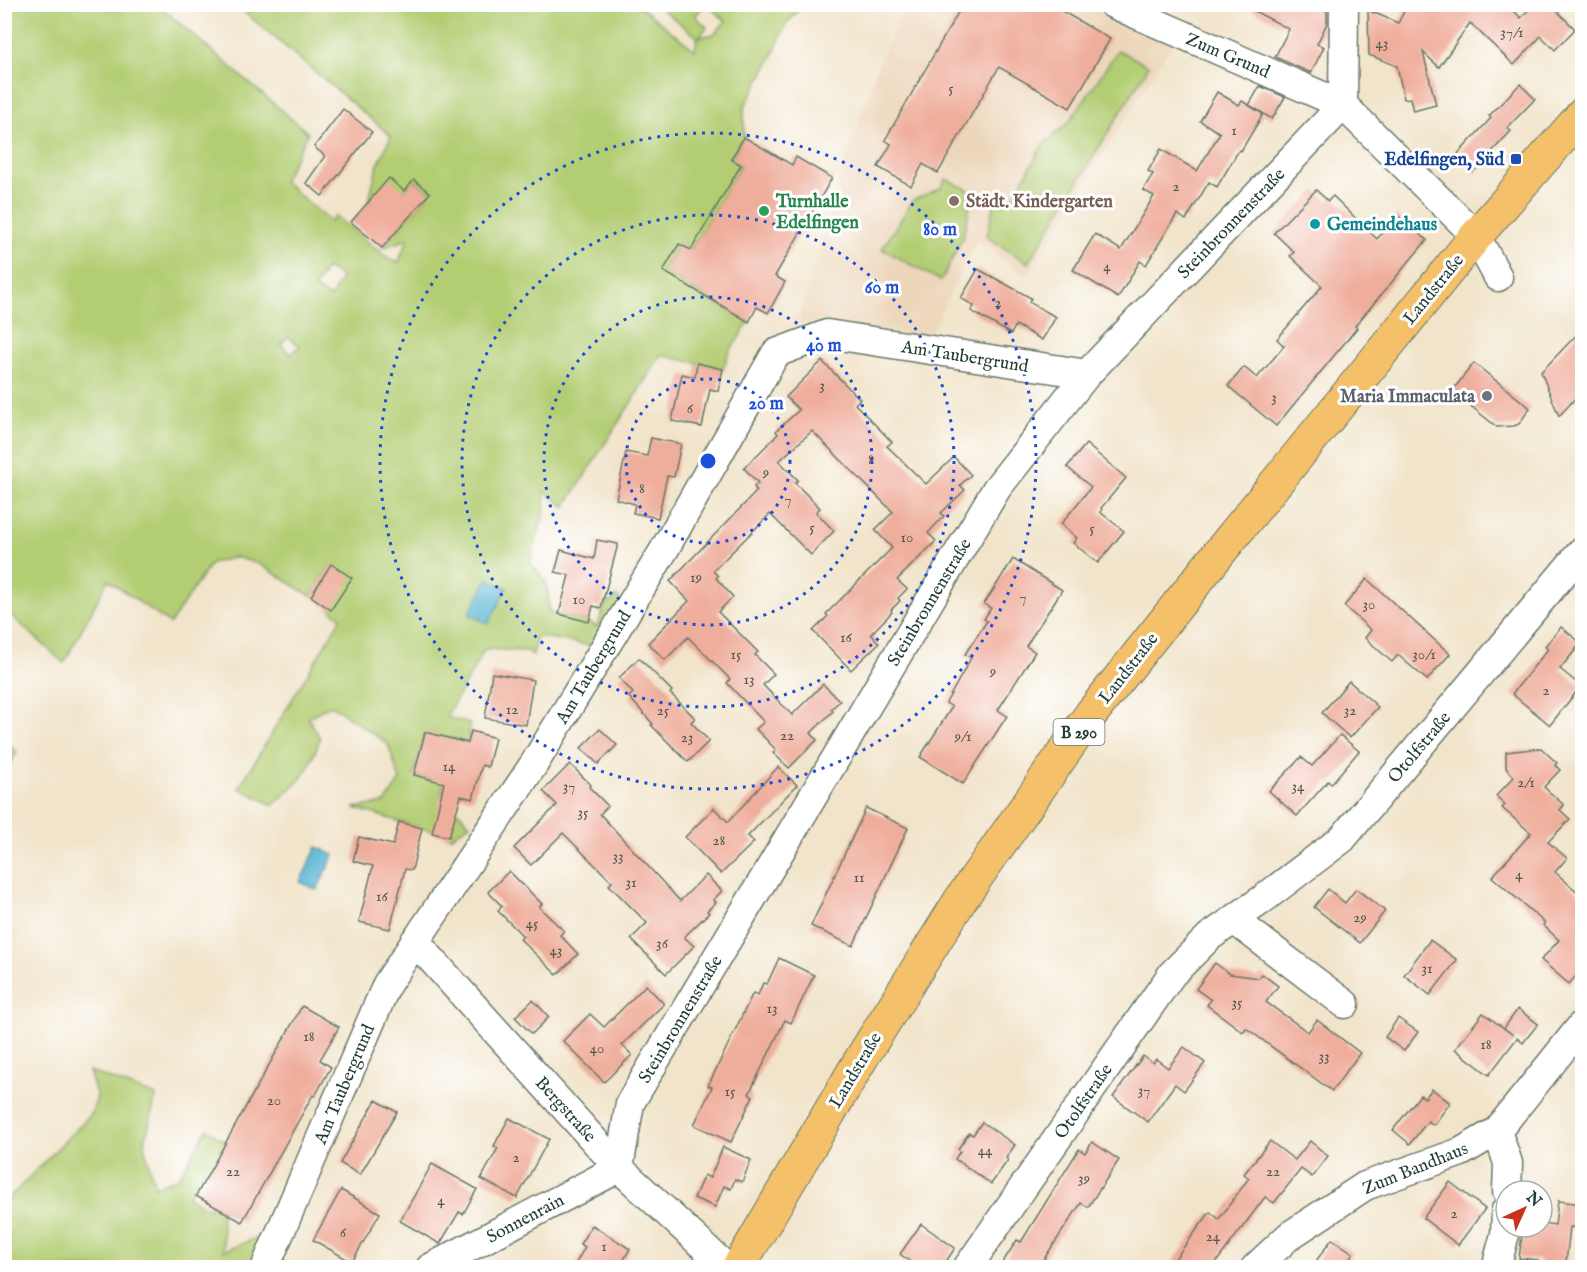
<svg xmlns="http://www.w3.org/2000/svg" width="1587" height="1272" viewBox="0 0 1587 1272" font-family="'IM FELL English',serif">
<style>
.built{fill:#edd7bb}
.green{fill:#b3cd73;stroke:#698554;stroke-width:1.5;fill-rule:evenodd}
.water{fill:#54b4d3;stroke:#3a7884;stroke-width:1.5}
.building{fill:#efad9b}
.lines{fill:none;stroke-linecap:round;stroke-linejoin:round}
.street-casing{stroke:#687768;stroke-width:31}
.primary-casing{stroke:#687768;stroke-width:35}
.street{stroke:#fff;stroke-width:28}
.primary{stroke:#f4c16a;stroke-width:33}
.ring{fill:none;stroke:#1d4ed8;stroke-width:3;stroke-dasharray:3 6}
.transit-dot{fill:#1a4fb4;stroke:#fff;stroke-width:2}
.education-dot{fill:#8d6e63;stroke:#fff;stroke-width:2}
.leisure-dot{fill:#2e9e5b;stroke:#fff;stroke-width:2}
.culture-dot{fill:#0f9aa8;stroke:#fff;stroke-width:2}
.worship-dot{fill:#6b7280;stroke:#fff;stroke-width:2}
.labels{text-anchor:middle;stroke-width:6;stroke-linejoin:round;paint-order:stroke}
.number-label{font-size:15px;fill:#53594e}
.shield{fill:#fff;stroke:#627771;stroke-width:1.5}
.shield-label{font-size:16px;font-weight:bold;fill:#1f3d34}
.street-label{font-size:18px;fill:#1f3d34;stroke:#fff}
.transit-label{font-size:18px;font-weight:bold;fill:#164399;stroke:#fff;text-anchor:end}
.leisure-label{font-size:18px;font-weight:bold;fill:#27864d;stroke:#fff;text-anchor:start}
.education-label{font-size:18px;font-weight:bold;fill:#785e54;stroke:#fff;text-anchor:start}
.culture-label{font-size:18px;font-weight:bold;fill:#0d838f;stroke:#fff;text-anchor:start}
.worship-label{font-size:18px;font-weight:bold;fill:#5b616d;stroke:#fff;text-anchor:end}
.centre{fill:#1d4ed8;stroke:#fff;stroke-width:3}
.ring-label{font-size:18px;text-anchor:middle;font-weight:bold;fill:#1d4ed8;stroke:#fff;stroke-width:6;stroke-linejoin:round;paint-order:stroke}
</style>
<rect width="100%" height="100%" fill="#fff"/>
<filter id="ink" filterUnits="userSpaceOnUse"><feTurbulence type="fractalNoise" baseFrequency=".0167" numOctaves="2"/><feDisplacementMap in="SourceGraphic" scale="12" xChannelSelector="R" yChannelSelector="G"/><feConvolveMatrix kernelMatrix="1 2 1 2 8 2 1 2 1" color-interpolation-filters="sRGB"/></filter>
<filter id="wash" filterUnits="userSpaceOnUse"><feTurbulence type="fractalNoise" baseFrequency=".008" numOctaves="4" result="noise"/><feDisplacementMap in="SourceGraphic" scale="24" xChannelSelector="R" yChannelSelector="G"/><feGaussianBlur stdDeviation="1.35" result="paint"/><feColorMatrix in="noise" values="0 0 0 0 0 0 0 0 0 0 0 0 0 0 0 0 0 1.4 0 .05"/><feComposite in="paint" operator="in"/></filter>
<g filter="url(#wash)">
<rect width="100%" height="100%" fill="#f1e4ca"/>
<!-- built -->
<polygon class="built" points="906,5 1097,5 1173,42 1027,277 977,239 929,337 798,322 844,164 881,58"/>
<!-- green -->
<g class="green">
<path d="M5 5H158L308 133 283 181 331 222 335 216 385 256 398 263 408 239 382 248 430 193 414 180 404 191 368 203 377 167 391 136 236 5H638L695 50 697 37 657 5H705L695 16 707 27 699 37 714 34 726 21 708 5H804L786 24 771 59 744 108V137L731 159 741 165 691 250 679 244 663 271 749 322 728 354 723 369 661 355 565 507 544 491 545 510 530 562 546 582 550 613 589 622 597 627 606 602H611L615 596 630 606 604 648 537 636 533 655 527 651 485 649 446 717 470 724 468 743 425 733 414 775 431 780 445 776 441 794 470 824 451 837 354 808 385 803 400 780 388 744 331 705 308 717 320 738C309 773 301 781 273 805L239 788 341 618 331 610V565L311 596 261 565 236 557 211 563 170 624 108 580 64 663 5 610ZM326 268 342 277 330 298 314 288ZM288 337 300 346 291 355 281 344Z"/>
<polygon points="1118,50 1149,66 1028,263 987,237 995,202 1001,192 1013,198 1042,146 1070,121"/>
<polygon points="946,179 973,192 963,237 941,281 882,249 913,200 941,188"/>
<polygon points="5,741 17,752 5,772"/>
<polygon points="89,1071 156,1096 144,1145 155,1187 179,1177 207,1129 226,1142 209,1173 203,1170 188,1197 210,1209 212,1205 221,1210 224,1251 261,1236 267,1263 278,1268 5,1268 5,1202 92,1113 97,1097"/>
</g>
<!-- water -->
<g class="water">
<polygon points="488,579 507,588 488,624 469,614"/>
<polygon points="317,847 334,855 317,890 300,882"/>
</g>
<g id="blocks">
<!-- building -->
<g class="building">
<polygon points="963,4 1050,4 1110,39 1070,108 999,67 938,173 923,164 911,186 878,167 891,144 885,140"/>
<polygon points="1241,4 1314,4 1327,11 1327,23 1317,44 1324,47 1311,73 1275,57 1289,29"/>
<polygon points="1408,4 1507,4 1521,18 1534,4 1550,4 1575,29 1555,50 1541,36 1514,65 1470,23 1439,67 1423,52 1436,105 1413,111 1410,98 1404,99 1397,66 1369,55 1368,10 1398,23"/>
<polygon points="1520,84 1535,99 1507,128 1511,131 1473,172 1456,156 1491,118 1489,116"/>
<polygon points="1260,86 1285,97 1272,119 1249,105"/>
<polygon points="1217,92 1239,105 1242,101 1263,114 1241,151 1239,150 1217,187 1209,182 1186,220 1177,214 1146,265 1140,261 1118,298 1073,270 1095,234 1121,250 1154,196 1143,190 1153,174 1148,171 1161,149 1197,171 1220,133 1200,121"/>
<polygon points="343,109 372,132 322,196 306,183 325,156 314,147"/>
<polygon points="744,137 792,165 796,157 832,178 775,276 785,282 768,313 757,307 749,322 663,271 679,244 691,250 741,165 731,159"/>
<polygon points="389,178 404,191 414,180 430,193 382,248 351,222"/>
<polygon points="1316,190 1328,201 1333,196 1377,239 1397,215 1427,240 1355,326 1357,328 1276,426 1228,386 1244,367 1257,378 1284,346 1277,339 1322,286 1290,256 1294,252 1274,233"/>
<polygon points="978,269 1031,298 1029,302 1056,317 1042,340 1016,325 1011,334 971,311 974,306 961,298"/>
<polygon points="1582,329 1582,391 1559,416 1541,372"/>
<polygon points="822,361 860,399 855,404 892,442 887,446 926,484 954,457 971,475 960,485 965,490 941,513 944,516 928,533 936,541 897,580 907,589 898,598 900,601 891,610 892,612 871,634 879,643 851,670 813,631 828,616 826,614 892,548 875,530 893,512 812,431 779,461 798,480 795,483 820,508 816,512 834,531 811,555 770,514 713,571 718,576 716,578 733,597 718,612 758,652 755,655 774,674 763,685 792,715 823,684 840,701 831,709 833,711 811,733 817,740 789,768 773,753 776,750 756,729 764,722 727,683 730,679 688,637 665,660 648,643 689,601 670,581 757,491 754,487 758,483 744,468 778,434 776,431 799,410 786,397"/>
<polygon points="697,363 723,369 718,391 710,389 702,427 672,421 682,374 695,377"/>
<polygon points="1474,363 1530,408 1519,424 1514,426 1497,427 1452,391"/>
<polygon points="651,438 681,444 674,477 667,476 658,518 633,513 635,504 616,499 626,452 647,456"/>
<polygon points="1086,444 1126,478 1101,508 1102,510 1100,512 1124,531 1098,563 1073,543 1077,538 1061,524 1091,487 1067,467"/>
<polygon points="597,540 618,544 601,608 593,606 589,622 559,614 569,575 555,572 561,550 594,559"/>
<polygon points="1013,559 1062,590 1026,646 1035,652 998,710 1007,716 963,784 920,757 952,707 946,703 971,658 965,654 987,621 984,619 991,608 984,604"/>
<polygon points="331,564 352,578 331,610 311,596"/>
<polygon points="1367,579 1450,654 1427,680 1398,655 1392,662 1365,638 1371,630 1344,606"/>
<polygon points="1561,627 1581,643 1560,669 1581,686 1550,725 1512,694 1548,649 1545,646"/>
<polygon points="639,658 672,691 670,693 695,718 691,722 709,741 688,762 651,725 653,724 629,697 633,693 619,678"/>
<polygon points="492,673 533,680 526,725 485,718"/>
<polygon points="1349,681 1378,707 1350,738 1322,713"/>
<polygon points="600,729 617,745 598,764 581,748"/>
<polygon points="471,731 495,738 488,767 482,765 473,799 461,796 449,837 432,833 444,783 414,775 425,732 468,743"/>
<polygon points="1340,735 1359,751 1331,784 1328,781 1297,816 1269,791 1301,757 1312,766"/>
<polygon points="1541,748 1557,763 1555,765 1560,770 1544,787 1564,805 1560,810 1570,819 1548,842 1567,858 1555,872 1582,896 1582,969 1569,984 1541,960 1559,940 1543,925 1545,923 1492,877 1531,833 1502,808 1505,805 1496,796 1514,777 1506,768 1506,752"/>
<polygon points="570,764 591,785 589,787 608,806 600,814 680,901 706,875 722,891 713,900 716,902 707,911 709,913 684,937 694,946 666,974 631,939 647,923 609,885 612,882 563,833 531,865 514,848 557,805 543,791"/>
<polygon points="778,767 797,785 748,836 754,842 721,874 685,837 714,808 728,822"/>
<polygon points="866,808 908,828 853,946 811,926"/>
<polygon points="399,822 422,828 412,870 405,869 390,929 359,922 373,866 353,861 359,837 393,845"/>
<polygon points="509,871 542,904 539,907 564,931 560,935 578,954 557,975 520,939 523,936 498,911 502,906 488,892"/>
<polygon points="1328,889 1345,903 1356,889 1385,911 1360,943 1314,907"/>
<polygon points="1430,940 1457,960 1430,995 1404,975"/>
<polygon points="779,958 814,975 791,1023 785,1020 749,1094 753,1096 731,1142 694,1125 712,1087 708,1086 753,993 758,995 763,983 767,984"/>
<polygon points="1215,963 1230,974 1259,978 1262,974 1278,986 1266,1002 1308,1032 1317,1020 1360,1053 1332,1091 1246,1028 1243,1032 1207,1005 1211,1000 1196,989"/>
<polygon points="646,985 664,1004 622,1045 632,1055 604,1082 563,1041 590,1014 604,1027"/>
<polygon points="533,1000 549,1017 532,1034 515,1017"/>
<polygon points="302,1006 339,1027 320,1060 331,1067 315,1096 313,1095 242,1222 196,1196"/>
<polygon points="1518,1009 1538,1024 1523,1043 1517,1038 1489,1075 1455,1049 1483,1013 1513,1035 1504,1028"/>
<polygon points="1398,1018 1418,1032 1404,1051 1385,1037"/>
<polygon points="1184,1047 1205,1063 1184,1091 1175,1084 1148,1122 1113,1097 1143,1056 1153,1063 1156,1059 1168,1068"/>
<polygon points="1432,1089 1450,1103 1434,1125 1428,1121 1410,1144 1393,1130 1420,1095 1425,1098"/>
<polygon points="376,1100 397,1112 360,1175 340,1163"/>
<polygon points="509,1118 549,1139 517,1198 481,1179 498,1148 494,1146"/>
<polygon points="982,1122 1015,1145 1006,1158 1008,1160 991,1184 955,1159 960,1151 958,1149 969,1133 973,1135"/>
<polygon points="1270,1141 1295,1160 1310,1141 1328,1156 1312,1177 1301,1169 1274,1203 1265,1197 1212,1268 1168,1268 1210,1212 1219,1219 1249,1178 1244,1174"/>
<polygon points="1092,1142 1119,1160 1088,1207 1081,1203 1038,1268 999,1268 1017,1240 1021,1242 1079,1149 1085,1153"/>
<polygon points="723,1147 751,1160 742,1182 735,1179 731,1189 724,1186 715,1207 694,1198 704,1175 710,1178"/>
<polygon points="432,1164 477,1189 463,1214 459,1212 440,1244 400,1221"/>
<polygon points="1450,1182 1485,1209 1458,1245 1423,1218"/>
<polygon points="341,1190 380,1213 352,1262 313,1240"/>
<polygon points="1558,1201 1582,1204 1582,1228 1570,1227 1566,1263 1552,1261 1544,1267 1538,1260 1519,1258 1523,1227 1542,1227 1542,1223 1555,1225"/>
<polygon points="921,1224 955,1248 942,1268 919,1268 900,1254"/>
<polygon points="592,1225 630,1249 619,1268 573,1268 585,1247 580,1244"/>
<polygon points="1332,1239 1353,1253 1343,1268 1311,1268"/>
</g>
</g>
</g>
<g filter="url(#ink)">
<use href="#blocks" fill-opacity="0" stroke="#687768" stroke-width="1.5"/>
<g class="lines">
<defs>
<g id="street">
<polyline points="1113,4 1343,105 1476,236 1498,277"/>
<polyline points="1343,105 1344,4"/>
<polyline points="1234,920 1345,1004"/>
<polyline points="415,941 619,1168 727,1268"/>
<polyline points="1497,1131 1508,1163 1507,1191"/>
<polyline points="267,1263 387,984 534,764 664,550 776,353 827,334 1087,374"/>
<polyline points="430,1268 619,1168 630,1103 997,488 1087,374 1343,105"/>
<polyline points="967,1268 1172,974 1209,937 1263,899 1342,839 1582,551"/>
<polyline points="1255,1268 1289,1236 1365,1186 1461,1152 1497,1131 1582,1025"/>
<polyline points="1496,1268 1505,1234 1506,1210"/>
</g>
<polyline id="primary" points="738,1268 861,1059 961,899 1091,714 1223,548 1476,236 1582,115"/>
</defs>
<!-- street casing -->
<use href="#street" class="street-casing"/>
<!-- primary casing -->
<use href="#primary" class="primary-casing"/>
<!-- street -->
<use href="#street" class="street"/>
<!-- primary -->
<use href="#primary" class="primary"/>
</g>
</g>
<!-- distance rings -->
<g class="ring">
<circle cx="708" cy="461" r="82"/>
<circle cx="708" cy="461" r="164"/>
<circle cx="708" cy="461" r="246"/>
<circle cx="708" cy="461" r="328"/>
</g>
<!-- markers -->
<rect class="transit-dot" x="1510" y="153" width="12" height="12" rx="3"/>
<circle class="education-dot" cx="954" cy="201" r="6"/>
<circle class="leisure-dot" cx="764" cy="211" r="6"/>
<circle class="culture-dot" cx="1315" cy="224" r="6"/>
<circle class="worship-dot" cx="1487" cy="396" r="6"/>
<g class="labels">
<!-- number labels -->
<g class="number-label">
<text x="1512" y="37">37/1</text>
<text x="1382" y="48">43</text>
<text x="951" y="93">5</text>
<text x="1234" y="135">1</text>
<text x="1176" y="191">2</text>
<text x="1107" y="271">4</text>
<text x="998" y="307">2</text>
<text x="822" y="390">3</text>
<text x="1274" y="402">3</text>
<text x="690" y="413">6</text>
<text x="871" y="464">8</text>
<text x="766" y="477">9</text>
<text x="642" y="493">8</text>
<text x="788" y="504">7</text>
<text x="812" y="532">5</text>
<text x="1092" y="533">5</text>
<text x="907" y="542">10</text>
<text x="696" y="582">19</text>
<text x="1023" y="602">7</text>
<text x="579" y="604">10</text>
<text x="1369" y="609">30</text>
<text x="846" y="642">16</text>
<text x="736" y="659">15</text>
<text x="1424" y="659">30/1</text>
<text x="993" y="676">9</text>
<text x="749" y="684">13</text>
<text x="1546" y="695">2</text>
<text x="512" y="714">12</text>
<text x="663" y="715">25</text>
<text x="1350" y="715">32</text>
<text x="787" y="740">22</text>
<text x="963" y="741">9/1</text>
<text x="687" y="742">23</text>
<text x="449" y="771">14</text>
<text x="1526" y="787">2/1</text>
<text x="569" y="791">37</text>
<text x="1298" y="791">34</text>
<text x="583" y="817">35</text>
<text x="719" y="845">28</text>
<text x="618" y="861">33</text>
<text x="1519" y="879">4</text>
<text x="859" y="882">11</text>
<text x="631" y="887">31</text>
<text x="382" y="901">16</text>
<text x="1360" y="922">29</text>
<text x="532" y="928">45</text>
<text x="662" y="948">36</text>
<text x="556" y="955">43</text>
<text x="1427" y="973">31</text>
<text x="1237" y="1007">35</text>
<text x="772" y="1013">13</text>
<text x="309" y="1041">18</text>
<text x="1486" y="1049">18</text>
<text x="597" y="1053">40</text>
<text x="1324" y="1061">33</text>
<text x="1144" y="1095">37</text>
<text x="730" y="1096">15</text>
<text x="274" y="1105">20</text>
<text x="985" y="1155">44</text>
<text x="516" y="1162">2</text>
<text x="233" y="1176">22</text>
<text x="1273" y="1176">22</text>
<text x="1084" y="1183">39</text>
<text x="441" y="1205">4</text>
<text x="1454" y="1218">2</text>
<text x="343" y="1237">6</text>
<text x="1213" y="1241">24</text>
<text x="604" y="1251">1</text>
</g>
<!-- shield labels -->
<rect class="shield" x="1053.5" y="719" width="51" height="26" rx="4.5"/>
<g class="shield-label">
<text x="1079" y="738">B 290</text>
</g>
<!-- street labels -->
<g class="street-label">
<text transform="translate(1228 55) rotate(23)" y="6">Zum Grund</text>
<text transform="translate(1231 223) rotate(-46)" y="6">Steinbronnenstraße</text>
<text transform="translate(1433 289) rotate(-51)" y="6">Landstraße</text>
<text transform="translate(965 356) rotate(9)" y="6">Am Taubergrund</text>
<text transform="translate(929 602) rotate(-59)" y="6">Steinbronnenstraße</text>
<text transform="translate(593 667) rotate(-59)" y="6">Am Taubergrund</text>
<text transform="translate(1128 668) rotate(-52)" y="6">Landstraße</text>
<text transform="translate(1419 747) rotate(-50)" y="6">Otolfstraße</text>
<text transform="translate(680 1019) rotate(-59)" y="6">Steinbronnenstraße</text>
<text transform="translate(855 1070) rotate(-59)" y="6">Landstraße</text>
<text transform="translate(344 1084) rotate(-67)" y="6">Am Taubergrund</text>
<text transform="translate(1083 1101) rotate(-55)" y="6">Otolfstraße</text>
<text transform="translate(566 1109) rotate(48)" y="6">Bergstraße</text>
<text transform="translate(1415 1168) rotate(-22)" y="6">Zum Bandhaus</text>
<text transform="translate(525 1218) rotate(-28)" y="6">Sonnenrain</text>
</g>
<!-- transit labels -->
<g class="transit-label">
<text x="1504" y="165">Edelfingen, Süd</text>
</g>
<!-- leisure labels -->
<g class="leisure-label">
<text x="776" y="207">Turnhalle<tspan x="776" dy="21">Edelfingen</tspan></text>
</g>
<!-- education labels -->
<g class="education-label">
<text x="966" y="207">Städt. Kindergarten</text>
</g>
<!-- culture labels -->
<g class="culture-label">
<text x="1327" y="230">Gemeindehaus</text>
</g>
<!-- worship labels -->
<g class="worship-label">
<text x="1475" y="402">Maria Immaculata</text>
</g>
</g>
<circle cx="708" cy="461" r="9" class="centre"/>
<g class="ring-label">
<text x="940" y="235">80 m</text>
<text x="882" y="293">60 m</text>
<text x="824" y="351">40 m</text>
<text x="766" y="409">20 m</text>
</g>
<!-- margin -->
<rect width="1587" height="1272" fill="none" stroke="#fff" stroke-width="24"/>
<!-- north arrow -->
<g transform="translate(1524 1209) rotate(45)"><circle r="28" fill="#ffffff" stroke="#a5b1ae" stroke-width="1.5"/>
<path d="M0-4.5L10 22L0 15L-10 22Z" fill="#c8321e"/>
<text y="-9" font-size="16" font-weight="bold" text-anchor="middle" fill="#1f3d34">N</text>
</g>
</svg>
